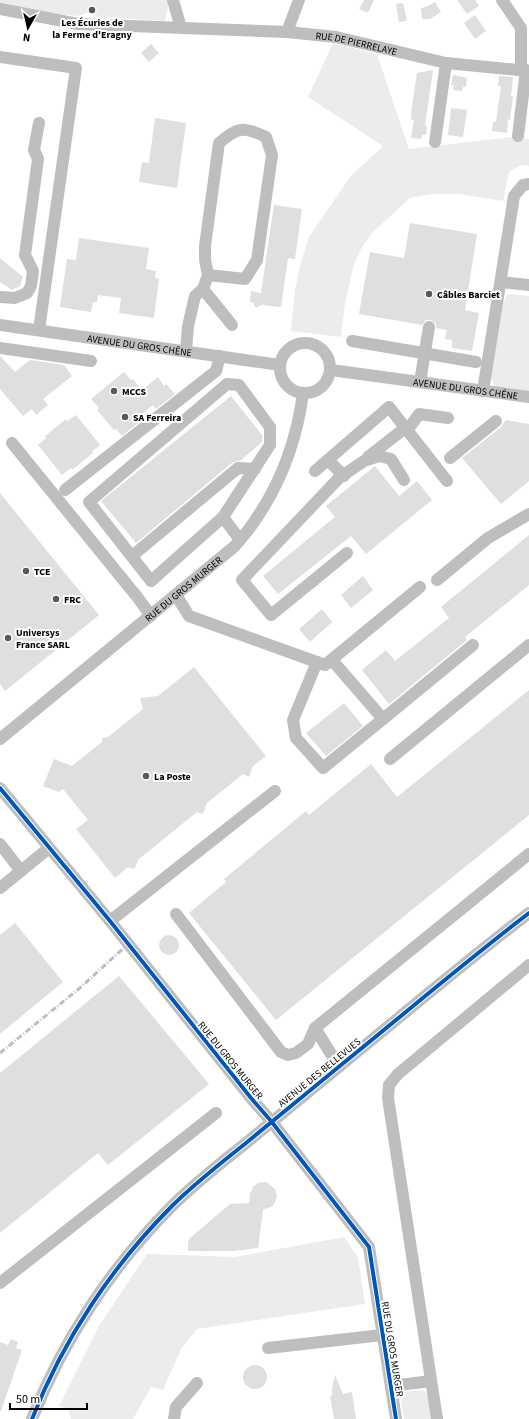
<svg xmlns="http://www.w3.org/2000/svg" width="529" height="1419" viewBox="0 0 529 1419" font-family="'Source Sans 3',sans-serif">
<style>
.green{fill:#ececec}
.building{fill:#dfdfdf}
.lines{fill:none;stroke-linecap:round;stroke-linejoin:round}
.minor{stroke:#bebebe;stroke-width:12}
.rail{stroke:#bebebe;stroke-width:3;stroke-dasharray:6 2 1 2;stroke-linecap:butt}
.cycleway-casing{stroke:#fff;stroke-width:6}
.cycleway{stroke:#0057b8;stroke-width:4}
.poi-dot{fill:#595959;stroke:#fff;stroke-width:1.5}
.labels{text-anchor:middle;stroke-width:4;stroke-linejoin:round;paint-order:stroke}
.poi-label{font-size:10px;font-weight:bold;fill:#000;stroke:#fff;text-anchor:start}
.street-label{font-size:10px;fill:#000;stroke:#fff}
</style>
<rect width="100%" height="100%" fill="#fff"/>
<!-- green -->
<g class="green">
<polygon points="0,0 168,0 169,2 165,21 97,17 91,11 79,16 12,10 0,6"/>
<polygon points="333,43 377,54 409,149 513,137 529,139 529,166 521,165 509,172 503,201 458,194 433,194 410,198 372,233 361,249 353,267 345,304 341,337 291,331 295,290 301,262 309,237 350,177 383,146 308,97"/>
<polygon points="511,294 529,296 529,392 497,387 495,386 490,376 503,303 507,295"/>
<polygon points="344,1237 358,1257 365,1304 197,1329 181,1349 163,1390 151,1387 133,1419 71,1419 68,1409 59,1406 99,1326 147,1254 235,1257"/>
<polygon points="421,1390 426,1392 429,1400 432,1419 404,1419 400,1395 401,1392"/>
</g>
<!-- building -->
<g class="building">
<polygon points="364,0 374,0 368,13 359,9"/>
<polygon points="457,0 475,0 479,6 467,14"/>
<polygon points="435,2 441,12 430,19 422,19 421,8 426,7"/>
<polygon points="403,3 407,21 399,22 396,4"/>
<polygon points="475,15 486,31 475,39 464,23"/>
<polygon points="151,44 159,53 149,62 141,53"/>
<polygon points="433,70 425,126 427,126 426,135 422,135 421,139 411,138 414,120 411,120 412,106 417,73"/>
<polygon points="453,75 467,78 466,87 463,87 462,91 453,90 454,85 451,85"/>
<polygon points="499,76 513,77 511,96 513,97 510,120 508,119 507,133 492,131 493,122 496,122 501,86 498,86"/>
<polygon points="451,108 467,110 463,137 448,135"/>
<polygon points="155,118 186,123 177,188 139,182 142,162 149,163"/>
<polygon points="274,205 302,209 295,259 288,258 281,307 261,305 256,308 253,303 250,302 251,291 261,293"/>
<polygon points="410,223 477,234 465,310 479,313 472,351 452,348 452,340 445,339 447,330 436,328 436,324 431,320 426,320 422,325 359,314 370,252 404,258"/>
<polygon points="79,238 149,248 146,269 156,271 155,278 159,279 154,318 119,313 121,298 98,295 97,302 93,302 91,312 60,307 67,259 76,260"/>
<polygon points="0,258 23,277 20,286 12,290 0,282"/>
<polygon points="0,356 15,372 30,360 64,365 72,376 43,399 48,405 36,415 32,409 23,416 0,389"/>
<polygon points="124,372 131,380 133,379 142,390 158,377 164,386 166,384 175,394 156,409 153,405 136,419 138,423 122,436 116,429 114,430 97,410 99,408 91,399"/>
<polygon points="231,396 262,435 262,442 240,461 233,462 136,543 101,501"/>
<polygon points="76,415 100,445 92,451 93,453 72,470 71,468 62,475 38,445 46,438 45,436 66,419 67,421"/>
<polygon points="506,420 529,424 529,481 501,504 462,458 501,427"/>
<polygon points="375,466 399,496 417,481 432,500 366,554 351,536 278,594 263,576 335,517 326,506"/>
<polygon points="0,493 99,615 5,691 0,684"/>
<polygon points="529,535 529,585 465,637 467,640 389,704 362,670 386,650 395,661 449,618 441,607"/>
<polygon points="363,576 373,590 351,608 341,595"/>
<polygon points="322,609 332,622 310,642 299,629"/>
<polygon points="194,667 266,756 253,766 249,777 243,774 207,803 203,814 197,812 139,859 134,869 128,867 115,878 76,829 88,820 63,789 59,792 43,786 54,759 72,766 102,742 102,738 108,737 143,709 140,698 158,696"/>
<polygon points="529,690 529,815 276,1020 189,913 226,882 224,879 306,811 309,815 371,764 397,797"/>
<polygon points="344,703 363,726 326,756 306,733"/>
<polygon points="15,923 63,982 0,1034 0,935"/>
<circle cx="169" cy="945" r="10"/>
<polygon points="119,976 209,1084 108,1165 98,1153 0,1233 0,1073"/>
<polygon points="266,1182 275,1189 277,1197 273,1206 263,1210 258,1248 234,1251 188,1251 188,1242 190,1238 230,1204 249,1203 250,1194 253,1187 258,1183"/>
<polygon points="11,1339 18,1342 16,1348 22,1350 1,1411 0,1411 0,1342 8,1345"/>
<circle cx="255" cy="1377" r="12"/>
<polygon points="335,1375 343,1394 352,1392 356,1419 334,1419 330,1396 332,1395 332,1389"/>
</g>
<g class="lines">
<!-- minor -->
<g class="minor">
<polyline points="173,0 181,28"/>
<polyline points="502,0 521,28 521,70"/>
<path id="s1" d="M0 9 78 24 287 32 336 37 446 63 529 71"/>
<polyline points="287,32 299,0"/>
<polyline points="0,57 76,68 39,330"/>
<polyline points="518,136 526,70"/>
<polyline points="435,142 446,63"/>
<polyline points="501,282 529,285"/>
<path d="M203 289 208 275 245 279 257 260 272 155 266 137C243 126 238 127 219 143L205 246V260L208 275"/>
<polyline points="0,297 15,298 27,293 31,286 33,271 25,255 38,159 34,150 39,123"/>
<path id="s2" d="M0 325 280 365"/>
<polyline points="352,341 476,362"/>
<circle cx="305" cy="368" r="25"/>
<polyline points="0,348 91,361"/>
<polyline points="186,351 188,326 195,296 203,289 232,325"/>
<path id="s3" d="M331 370 529 397"/>
<polyline points="420,382 429,327"/>
<polyline points="483,391 514,196 523,185 529,184"/>
<polyline points="407,431 419,414 448,418"/>
<polyline points="12,443 138,598 151,616"/>
<polyline points="368,457 405,428"/>
<polyline points="450,458 496,421"/>
<polyline points="328,460 344,476"/>
<polyline points="315,471 389,407 447,481"/>
<polyline points="65,490 216,371 220,356"/>
<polyline points="223,517 270,445 270,427 239,385 227,384 89,502 151,581 223,517 240,540"/>
<polyline points="347,553 271,615 242,580 339,478 364,461 379,456 391,459 404,480"/>
<polyline points="132,556 238,468 255,469"/>
<polyline points="437,580 488,538 529,514"/>
<polyline points="176,595 189,616 325,665 420,587"/>
<polyline points="332,660 383,719 473,645"/>
<polyline points="317,662 293,720 296,738 323,768 383,719"/>
<path id="s4" d="M0 739 235 546C242 537 250 529 256 519 282 481 297 439 303 393"/>
<polyline points="390,759 529,645"/>
<polyline points="0,788 110,921 251,1098 271,1121 369,1247 396,1419"/>
<polyline points="0,844 21,871"/>
<polyline points="0,888 49,848"/>
<polyline points="176,914 281,1052 288,1055 296,1053 308,1044 315,1028 529,854"/>
<polyline points="110,921 275,791"/>
<polyline points="315,1028 339,1067"/>
<polyline points="0,1283 216,1113"/>
<polyline points="268,1348 382,1335"/>
<polyline points="391,1386 431,1381"/>
<path d="M32 1419C63 1340 112 1266 172 1206 195 1183 221 1163 246 1143 278 1117 309 1091 341 1065 404 1014 465 962 529 913"/>
<polyline points="174,1419 176,1407 197,1383"/>
<polyline points="437,1419 388,1098 389,1085 398,1074 529,965"/>
</g>
<!-- rail -->
<polyline class="rail" points="0,1053 81,987 128,944"/>
<defs>
<g id="cycleway">
<polyline points="0,788 110,921 251,1098 271,1121 369,1247 396,1419"/>
<path d="M32 1419C63 1340 112 1266 172 1206 195 1183 221 1163 246 1143 278 1117 309 1091 341 1065 404 1014 465 962 529 913"/>
</g>
</defs>
<!-- cycleway casing -->
<use href="#cycleway" class="cycleway-casing"/>
<!-- cycleway -->
<use href="#cycleway" class="cycleway"/>
</g>
<!-- markers -->
<g class="poi-dot">
<circle cx="92" cy="10" r="4"/>
<circle cx="429" cy="294" r="4"/>
<circle cx="114" cy="391" r="4"/>
<circle cx="125" cy="417" r="4"/>
<circle cx="26" cy="571" r="4"/>
<circle cx="56" cy="599" r="4"/>
<circle cx="8" cy="638" r="4"/>
<circle cx="146" cy="776" r="4"/>
</g>
<g class="labels">
<!-- poi labels -->
<g class="poi-label">
<text x="92" y="26" text-anchor="middle">Les Écuries de<tspan x="92" dy="12">la Ferme d'Eragny</tspan></text>
<text x="437" y="298">Câbles Barciet</text>
<text x="122" y="395">MCCS</text>
<text x="133" y="421">SA Ferreira</text>
<text x="34" y="575">TCE</text>
<text x="64" y="603">FRC</text>
<text x="16" y="636">Universys<tspan x="16" dy="12">France SARL</tspan></text>
<text x="154" y="780">La Poste</text>
</g>
<!-- street labels -->
<g class="street-label">
<text dy="4" stroke="none"><textPath href="#s1" startOffset="359">RUE DE PIERRELAYE</textPath></text>
<text dy="4" stroke="none"><textPath href="#s2" startOffset="141">AVENUE DU GROS CHÊNE</textPath></text>
<text dy="4" stroke="none"><textPath href="#s3" startOffset="136">AVENUE DU GROS CHÊNE</textPath></text>
<text dy="4" stroke="none"><textPath href="#s4" startOffset="237">RUE DU GROS MURGER</textPath></text>
<text transform="translate(231 1060) rotate(51)" y="4">RUE DU GROS MURGER</text>
<text transform="translate(319 1072) rotate(-39)" y="4">AVENUE DES BELLEVUES</text>
<text transform="translate(393 1349) rotate(81)" y="4">RUE DU GROS MURGER</text>
</g>
</g>
<!-- north arrow -->
<g transform="translate(28 28) rotate(188)" stroke="#ffffff" stroke-width="3" paint-order="stroke">
<path d="M0-3L7 15L0 10L-7 15Z" fill="#000000"/>
<text y="-6" font-size="11" font-weight="bold" text-anchor="middle" fill="#000000">N</text>
</g>
<!-- scale -->
<path d="M10 1403v6h77v-6" fill="none" stroke="#000000" stroke-width="2"/>
<text x="16" y="1403" font-size="12" fill="#000000" stroke="#ffffff" stroke-width="3" paint-order="stroke">50 m</text>
</svg>
